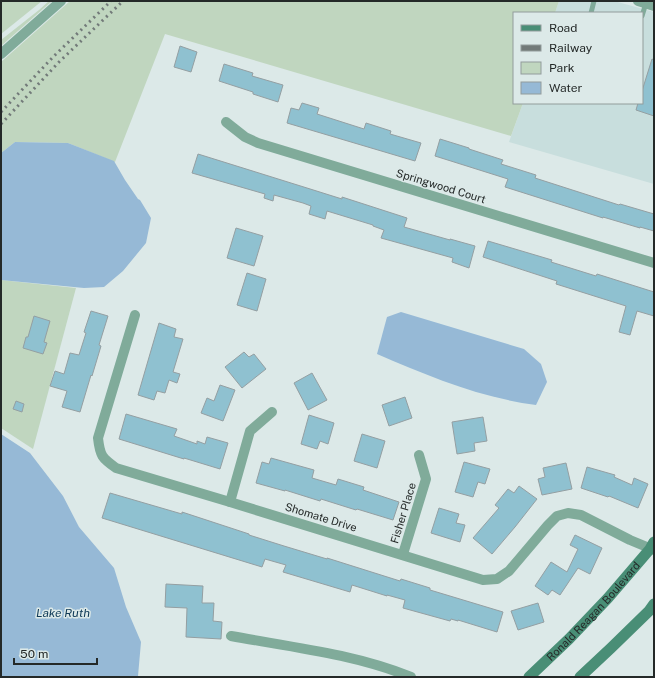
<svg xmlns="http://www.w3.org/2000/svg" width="655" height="678" viewBox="0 0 655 678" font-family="'Public Sans',sans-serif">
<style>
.built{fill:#c8dedd}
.green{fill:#c0d6bf}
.water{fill:#96b9d6}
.building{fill:#8fc1d0;stroke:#949fa2}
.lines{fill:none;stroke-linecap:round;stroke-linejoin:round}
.service{stroke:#80ab9a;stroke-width:5}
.minor{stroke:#80ab9a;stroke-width:10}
.secondary{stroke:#498e76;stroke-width:11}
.rail{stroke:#727a79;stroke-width:3;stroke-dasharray:2 4;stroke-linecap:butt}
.labels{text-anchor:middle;stroke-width:3;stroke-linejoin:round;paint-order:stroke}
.street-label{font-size:11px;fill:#242928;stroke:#dce9e8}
.water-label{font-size:12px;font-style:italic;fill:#0e3956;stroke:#dce9e8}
</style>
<rect width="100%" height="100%" fill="#dce9e8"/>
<!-- built -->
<polygon class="built" points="559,1 614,1 654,12 654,184 509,142 523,103 642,103 642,13 555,13"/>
<!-- green -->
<g class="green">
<polygon points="1,1 42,1 1,34"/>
<polygon points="49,1 52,1 1,46 1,40 39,10"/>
<polygon points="70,1 559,1 555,13 514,13 514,103 523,103 511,136 165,34 115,162 68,143 15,142 1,153 1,62"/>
<polygon points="1,280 76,288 33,449 1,428"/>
</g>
<!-- water -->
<g class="water">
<polygon points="15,142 68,143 114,161 125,180 138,199 140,200 151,218 146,243 123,271 104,287 84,288 1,280 1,153"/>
<path d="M401 312 524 349 541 364 547 382 536 405C481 398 428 376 377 354L387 317Z"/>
<polygon points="1,434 30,453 63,496 79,527 114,568 126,607 141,642 138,676 139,677 1,677"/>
</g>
<!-- building -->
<g class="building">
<polygon points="180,46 197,52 191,72 174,67"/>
<polygon points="652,59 654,60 654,116 636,110 638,103 642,103 642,91"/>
<polygon points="224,64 253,73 252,76 283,85 278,102 253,94 253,92 219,81"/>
<polygon points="302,103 319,108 317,114 364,129 366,123 391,131 390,134 421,143 415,161 287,123 291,108 299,110"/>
<polygon points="440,139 469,148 469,149 503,160 501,164 536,175 535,178 619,205 620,204 654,214 654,231 640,227 640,228 603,217 603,218 505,187 508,179 435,156"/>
<polygon points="198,154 307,188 342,199 342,197 407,218 404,227 450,240 450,239 475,246 469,268 452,262 453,258 381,238 384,230 373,226 373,225 327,211 325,219 309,214 311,206 303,203 274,195 273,201 264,198 265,194 192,173"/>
<polygon points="236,228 263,236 254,266 227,258"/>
<polygon points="488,241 552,260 551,262 596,276 597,274 654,292 654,316 637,311 630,335 619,332 626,306 556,284 557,281 483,257"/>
<polygon points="247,273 266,279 257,311 237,305"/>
<polygon points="91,311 108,316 99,345 101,346 92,376 91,375 80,412 62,407 67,391 50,386 55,371 64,374 70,353 79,355 86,333 84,332"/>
<polygon points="34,316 50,321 44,342 47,343 43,354 23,348 26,337 28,337"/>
<polygon points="159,323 176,329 174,337 183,339 173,372 180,374 177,383 169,380 165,393 157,391 154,400 138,395"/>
<polygon points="244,352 249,357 254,354 266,369 242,388 225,367"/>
<polygon points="312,373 327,400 308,410 294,383"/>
<polygon points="220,385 235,390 223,421 201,413 207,398 214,401"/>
<polygon points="405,397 412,418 389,426 382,405"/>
<polygon points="16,401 24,404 22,412 13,409"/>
<polygon points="126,414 177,429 174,436 197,444 197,441 205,444 207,437 228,443 220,469 184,458 184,459 119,439"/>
<polygon points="309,415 334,423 328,444 320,441 317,449 301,444"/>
<polygon points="483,417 487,441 474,443 475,451 457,454 452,422"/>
<polygon points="362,434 385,441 377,468 354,461"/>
<polygon points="271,458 314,470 312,478 336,485 338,479 364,487 363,490 399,502 393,520 357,509 356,510 321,499 320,501 285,490 285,491 256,483 262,462 269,464"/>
<polygon points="464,462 490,469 485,484 478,482 473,497 455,492"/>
<polygon points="566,463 572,489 542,495 538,479 545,477 543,468"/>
<polygon points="587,467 615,475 614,477 632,485 634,478 648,484 638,508 609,496 608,497 581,488"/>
<polygon points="519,486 537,499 515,527 492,554 473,538 499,508 495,505 508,489 514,493"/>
<polygon points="110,493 182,514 182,512 249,534 249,535 284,546 327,559 327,558 400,581 401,579 430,588 430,590 503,612 497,632 458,620 458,621 451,619 450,621 403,608 405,600 387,595 387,596 352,585 350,592 283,572 286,565 265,559 262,567 102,518"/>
<polygon points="439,508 459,514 456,523 465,525 460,542 431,533"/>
<polygon points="575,535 602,548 590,574 578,568 560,595 552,590 548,595 535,586 551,562 567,572 578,549 570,545"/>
<polygon points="166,584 203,586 202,603 214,603 213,621 222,622 221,639 186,637 187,608 165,607"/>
<polygon points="538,603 544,622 518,630 511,611"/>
</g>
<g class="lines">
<!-- service -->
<g class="service">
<polyline points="591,13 594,1"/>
<polyline points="642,16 646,3"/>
</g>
<!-- minor -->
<g class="minor">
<polyline points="638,1 654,6"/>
<polyline points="1,54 61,1"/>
<polyline points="226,122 245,137 258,143 654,263"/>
<path d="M135 315 98 438C100 456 102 458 116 468L230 502 483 580 497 579 509 571 548 525 557 516 568 513 581 515 630 540 654 550"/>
<polyline points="230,502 250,431 272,412"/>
<polyline points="403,554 426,479 419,455"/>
<path d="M231 636C291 647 354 654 411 677"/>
</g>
<!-- secondary -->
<g class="secondary">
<path id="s1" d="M529 677 569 639 608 598 650 549 654 542"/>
<polyline points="580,677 611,648 649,611 654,604"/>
</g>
<!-- rail -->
<g class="rail">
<polyline points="1,112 54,56 111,1"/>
<polyline points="1,124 59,62 123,1"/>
</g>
</g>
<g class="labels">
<!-- street labels -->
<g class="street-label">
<text transform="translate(441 186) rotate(17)" y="4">Springwood Court</text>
<text transform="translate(403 513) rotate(-73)" y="4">Fisher Place</text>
<text transform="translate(321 517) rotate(17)" y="4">Shomate Drive</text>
<text dy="4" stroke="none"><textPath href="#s1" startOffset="92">Ronald Reagan Boulevard</textPath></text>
</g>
<!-- water labels -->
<g class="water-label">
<text x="63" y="617">Lake Ruth</text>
</g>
</g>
<!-- border -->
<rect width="655" height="678" fill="none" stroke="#242928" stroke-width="4"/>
<!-- legend -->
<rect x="513" y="12" width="130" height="92" fill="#dce9e8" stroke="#929c9b"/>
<rect x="521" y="25" width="20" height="6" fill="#498e76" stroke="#929c9b"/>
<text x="549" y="32" font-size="12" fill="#242928">Road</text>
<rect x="521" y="45" width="20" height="6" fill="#727a79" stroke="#929c9b"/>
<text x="549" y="52" font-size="12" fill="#242928">Railway</text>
<rect x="521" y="62" width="20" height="12" fill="#c0d6bf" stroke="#929c9b"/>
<text x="549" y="72" font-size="12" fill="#242928">Park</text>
<rect x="521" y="82" width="20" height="12" fill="#96b9d6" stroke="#929c9b"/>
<text x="549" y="92" font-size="12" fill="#242928">Water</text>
<!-- scale -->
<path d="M14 658v6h83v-6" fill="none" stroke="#242928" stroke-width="2"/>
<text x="20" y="658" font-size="12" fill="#242928" stroke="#dce9e8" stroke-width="3" paint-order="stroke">50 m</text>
</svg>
